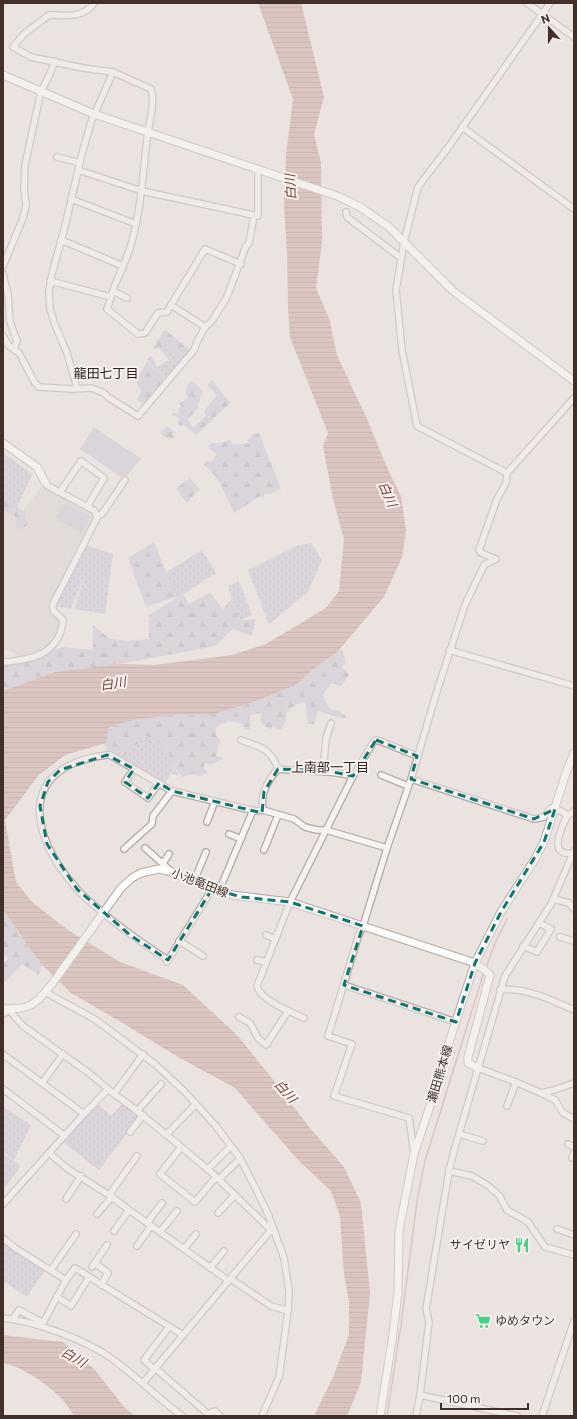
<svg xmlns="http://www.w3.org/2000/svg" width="577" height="1419" viewBox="0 0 577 1419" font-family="Commissioner,'Noto Sans JP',sans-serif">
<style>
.built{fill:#dcd1cf}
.grass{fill:url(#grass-dots)}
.forest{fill:url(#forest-firs)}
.park{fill:#c8c1d4}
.water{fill:url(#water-rules)}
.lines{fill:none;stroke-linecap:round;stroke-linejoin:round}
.stream{stroke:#caa19b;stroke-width:1.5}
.street-casing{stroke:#b4a9a5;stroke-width:8}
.secondary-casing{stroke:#b4a9a5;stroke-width:9}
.street{stroke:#f8f4f3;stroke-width:5.5}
.secondary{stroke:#fff;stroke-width:7}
.marked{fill:none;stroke:#0f766e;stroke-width:3;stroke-dasharray:8 5;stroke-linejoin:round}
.labels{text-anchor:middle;stroke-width:4;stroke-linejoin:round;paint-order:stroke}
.street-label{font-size:12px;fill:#412f29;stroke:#f7f1f0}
.poi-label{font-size:12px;fill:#412f29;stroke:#f7f1f0;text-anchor:end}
.water-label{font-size:13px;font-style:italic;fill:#763e32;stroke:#f7f1f0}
.neighbourhood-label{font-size:13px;fill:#32211b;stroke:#f7f1f0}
</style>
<defs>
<pattern id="grass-dots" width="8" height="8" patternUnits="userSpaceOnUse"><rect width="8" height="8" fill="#c8c1d4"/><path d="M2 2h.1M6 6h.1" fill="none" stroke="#ada6b6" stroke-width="1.8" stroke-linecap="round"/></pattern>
<pattern id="forest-firs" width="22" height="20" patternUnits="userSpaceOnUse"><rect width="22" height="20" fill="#c8c1d4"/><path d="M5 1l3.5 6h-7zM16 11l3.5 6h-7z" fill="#ada6b6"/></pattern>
<pattern id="water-rules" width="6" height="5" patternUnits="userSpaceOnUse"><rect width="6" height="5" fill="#caa19b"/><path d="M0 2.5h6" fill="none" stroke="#a6847e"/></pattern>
</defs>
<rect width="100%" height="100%" fill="#eae3e0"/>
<!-- built -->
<polygon class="built" points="45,482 95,511 97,518 52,610 60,616 61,633 49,650 20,661 14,653 3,649 3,507 23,510"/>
<!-- grass -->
<g class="grass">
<polygon points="165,347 182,363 167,380 146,360 151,356 157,367 169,360 161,350"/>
<polygon points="3,453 32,474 17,507 12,509 3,503"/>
<polygon points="311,543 322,560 308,592 269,624 248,570 296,546"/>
<polygon points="83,544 113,554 105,614 74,609 86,572 71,609 53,606"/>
<polygon points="202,550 216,573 176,599 164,574"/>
<polygon points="239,581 252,615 239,620 228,586"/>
<path d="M145 736 159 739C160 747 167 749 170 756L167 757C170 764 176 768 179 775L178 776 171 773 164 785 123 760 126 758 124 756 126 747 137 745Z"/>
<polygon points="123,1103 140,1116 99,1170 64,1143 80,1122 98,1104 111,1116"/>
<polygon points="3,1107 31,1125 14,1160 3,1152"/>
<polygon points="3,1153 21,1166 3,1190"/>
<polygon points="3,1240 45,1270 27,1297 3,1281"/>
</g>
<!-- forest -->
<g class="forest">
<polygon points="165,330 191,351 182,363 165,347 161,350 158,348 156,349 153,347"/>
<polygon points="147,362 167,380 146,405 137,400 142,392 136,380"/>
<polygon points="212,380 230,403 196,435 183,424 181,426 177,424 180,419 172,415 173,413 178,413 181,405 179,403 188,399 186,394 187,384 192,381 203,391 198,405 199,407 188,419 193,428 206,416 204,411 217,395 207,385"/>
<polygon points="167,426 175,432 172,434 175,436 172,439 165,437 160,432"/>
<path d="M259 433 281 489 270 494H264L263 499 261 496 234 513C226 496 219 475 204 465L207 460 211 462 217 454 208 447 211 443H221L230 440 233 445 249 443 247 440 252 438 251 435Z"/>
<polygon points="189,478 200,489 187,503 176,489"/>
<polygon points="6,502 12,509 17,507 25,512 27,522 26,527 22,529 16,527 15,516 3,510 3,503"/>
<polygon points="154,542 176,597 146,607 128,558"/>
<polygon points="210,593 223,609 232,599 239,620 256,619 252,636 233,629 215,646 120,664 55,672 3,691 3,662 20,661 63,647 93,650 93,625 110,639 128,641 149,639 149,615 183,594 189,604"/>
<path d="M342 650 346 663 342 667 349 675 341 686 332 683 322 695 330 709 339 711 347 717 341 718 318 711 314 724H308L305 702 297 704 286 712V719L282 729H275L274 726 271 729 266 727 261 723V713L250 715V729L245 730 242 724C231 720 226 721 216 727L215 733 220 741 216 756 223 758C217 763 213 765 205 763L204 768 208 773 200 776 192 774 182 777 175 767 170 763 167 757 170 756C167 749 160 747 158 739L145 736 137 745 127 747 129 750 124 756 126 758 123 760 107 752 104 743H106L109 727 134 720 181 714 211 715 256 701 296 685 311 671 338 651Z"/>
<polygon points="3,910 42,965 39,975 22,964 5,982 3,981 3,965 8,959 3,952"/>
</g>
<!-- park -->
<g class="park">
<polygon points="94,427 141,459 124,479 80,449"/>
<polygon points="65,503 91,517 82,533 56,518"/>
</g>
<!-- water -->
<g class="water">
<polygon points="258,3 301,3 324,97 314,134 321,163 322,243 316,288 329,318 337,355 367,419 389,472 401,496 406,530 402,557 384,597 338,651 311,671 296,685 256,701 211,715 181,714 134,720 109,727 106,743 65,755 38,776 5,820 16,882 32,902 68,930 120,962 183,985 238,1036 278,1086 309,1127 344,1167 361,1203 370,1293 361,1382 347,1416 314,1416 333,1377 349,1335 349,1302 344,1274 340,1216 331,1191 298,1160 235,1088 178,1057 121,1022 71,993 42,965 3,910 3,691 55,672 120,664 155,665 232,655 266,644 326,608 339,591 344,539 333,499 323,446 328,433 290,337 288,309 287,254 284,204 286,155 293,99"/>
<path d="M3 1335 63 1342 96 1371 124 1407 135 1416H74C70 1410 66 1403 61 1398 47 1384 23 1367 3 1363Z"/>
</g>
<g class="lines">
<!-- stream -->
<g class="stream">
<polyline points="487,965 496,941 507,919"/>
<polyline points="387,1416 401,1325 417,1201 425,1161 483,975"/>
</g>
<defs>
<g id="street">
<path d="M94 3C85 18 64 16 49 15L24 34 13 47 31 57 83 68 113 72 151 89C155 103 150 118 148 132 143 168 142 205 132 241 129 254 123 265 118 278 113 288 111 299 107 309L138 334 145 333 158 313 167 312 171 305"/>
<polyline points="527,3 574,37"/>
<polyline points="462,127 574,209"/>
<polyline points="57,157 80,163"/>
<polyline points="78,170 142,191 258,216 258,169"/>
<polyline points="71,199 136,224"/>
<polyline points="346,212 347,217 401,258"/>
<polyline points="61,240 123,266"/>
<polyline points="3,266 23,218 26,205 24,189 25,165 41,91 49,76 55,61"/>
<polyline points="3,274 8,295 10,322 17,341 14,349"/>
<polyline points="50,281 111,297"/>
<polyline points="113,291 127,298"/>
<polyline points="205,327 171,305 205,249 241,264"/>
<polyline points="3,336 9,346 19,353 35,383 39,387 72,389 91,388 104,393 108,397 138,416 194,350 197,342 205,327 212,321 227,297 246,246 249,243 254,216"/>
<polyline points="77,388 67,353 55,325 50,309 49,292 52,274 64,230 82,154 91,122 113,72"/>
<polyline points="507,473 417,426 402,350 396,290 404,242 418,187 447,149 550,3"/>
<polyline points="60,492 81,461 104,478 87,507"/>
<polyline points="97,516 102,514 125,480"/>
<polyline points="449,650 574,686"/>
<path d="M3 662C32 660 60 654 63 620 57 612 52 615 53 604L97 518 95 511 48 486 45 482"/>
<path d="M241 740C259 747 271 748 278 769"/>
<polyline points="134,769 125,782 148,798 159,783"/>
<polyline points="323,770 326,739 331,723"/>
<polyline points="381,775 408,786"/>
<polyline points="411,779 534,819 544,817 551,808 561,811 568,815"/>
<path d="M263 810C260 794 268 780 278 769 305 772 327 769 353 776"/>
<path d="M574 811C572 814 568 814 566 818 560 831 548 857 574 853"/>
<polyline points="207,822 215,801"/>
<polyline points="229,834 241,839"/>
<polyline points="145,848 172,872"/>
<polyline points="124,849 152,824 153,816 172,791 255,811 263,810 294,819 305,827 317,830 326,830 387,848"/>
<polyline points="264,850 278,815"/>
<polyline points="163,863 169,854"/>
<polyline points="194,881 206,852"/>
<polyline points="219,891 253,810"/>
<polyline points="553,899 569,903 574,909"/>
<polyline points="266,935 275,939"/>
<polyline points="560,937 574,941"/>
<polyline points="179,941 203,956"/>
<polyline points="523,946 537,952 551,929 539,923"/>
<path d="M168 960C145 945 123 930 102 912 93 904 84 898 77 889 29 836 16 766 107 755H110L172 791"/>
<polyline points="257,960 266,962"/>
<polyline points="167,962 212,889"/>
<polyline points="344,985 456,1022"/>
<path d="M500 990C525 987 552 1000 574 1010"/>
<polyline points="45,992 96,1020 156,1065 183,1090 215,1125 240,1158 258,1193 268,1214 284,1258 289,1291 288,1311 279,1377 262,1416"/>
<polyline points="3,1014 9,1010 23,1026 89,1073 108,1089 137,1111 174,1141 211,1172 271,1230 183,1335 75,1268 66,1280 15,1248 3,1238"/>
<polyline points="239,1017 250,1023 258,1038 266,1045 288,1011"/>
<path d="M304 1018C291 1012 260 1000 257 986L290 902 353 776 374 741 376 740 380 741 417 756"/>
<polyline points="3,1057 4,1055 84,1114"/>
<polyline points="478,1068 516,1082 541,1093 554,1090 574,1083"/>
<polyline points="42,1083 63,1054"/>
<polyline points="3,1089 65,1136"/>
<polyline points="541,1093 555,1100 563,1113 574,1119"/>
<polyline points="114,1094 143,1054"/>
<polyline points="507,1106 516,1082"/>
<polyline points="137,1111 161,1084"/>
<polyline points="130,1132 143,1115"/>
<polyline points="459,1134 483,1141"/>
<polyline points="166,1135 196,1104"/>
<polyline points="568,1144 574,1147"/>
<polyline points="181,1147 160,1174 195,1202 216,1177"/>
<polyline points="49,1153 68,1169 109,1195 129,1210 229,1281"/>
<polyline points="414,1153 409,1118 334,1096 352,1044 328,1036 358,937 363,926 387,848 411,779 437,691 465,605 484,565 496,559 481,553 479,550 497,499 506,483 507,473 574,398"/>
<polyline points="572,1158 574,1153"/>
<polyline points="208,1169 231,1146"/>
<polyline points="449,1171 472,1176 487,1185 499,1195 507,1210 528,1222 545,1247 574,1255"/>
<polyline points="219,1179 240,1159"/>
<polyline points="109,1195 137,1156"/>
<polyline points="66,1199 81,1176"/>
<polyline points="3,1204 84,1114 108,1089"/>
<polyline points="218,1213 235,1195"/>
<polyline points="97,1214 112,1197"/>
<polyline points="147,1223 162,1203"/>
<polyline points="557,1229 574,1235"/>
<polyline points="114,1231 129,1210"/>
<polyline points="160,1232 177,1211"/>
<polyline points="137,1246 151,1226"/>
<polyline points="184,1249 196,1234"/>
<polyline points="95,1263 108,1273 101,1285"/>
<polyline points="92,1267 107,1245"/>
<polyline points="210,1268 224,1251"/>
<polyline points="51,1270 76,1234"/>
<polyline points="231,1279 271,1306 288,1311"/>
<polyline points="57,1297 71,1306 89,1277"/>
<path d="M3 1318C34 1321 86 1340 111 1358 136 1376 158 1398 182 1416"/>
<polyline points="13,1319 19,1310 43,1323 66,1280"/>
<polyline points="155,1368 208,1414 215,1411 220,1416"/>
<polyline points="154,1369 144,1360 169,1327"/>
<polyline points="143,1383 183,1335"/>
<polyline points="420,1395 517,1416"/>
<polyline points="416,1416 420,1395 429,1322 426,1309 449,1171 454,1151 505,976 551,904 574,851"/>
<polyline points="542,1416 574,1321"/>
</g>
<g id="secondary">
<polyline points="3,75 94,114 340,197 360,207 389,227 453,291 574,381"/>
<polyline points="3,443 37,467 45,482"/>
<polyline points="3,1009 22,1008 31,1005 39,999 52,984 121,888 132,878 141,873 159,869 172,872 212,889 232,895 290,902 475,963 487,972 490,975 468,1057 468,1063 478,1068"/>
<polyline points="380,1416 392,1341 398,1292 399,1230 414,1154 434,1094 443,1061 475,963 501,912 535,859 544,842 566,773 574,753"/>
</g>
</defs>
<!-- street casing -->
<use href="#street" class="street-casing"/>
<!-- secondary casing -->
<use href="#secondary" class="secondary-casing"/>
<!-- street -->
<use href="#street" class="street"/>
<!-- secondary -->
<use href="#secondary" class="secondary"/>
</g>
<!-- marked area -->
<path d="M0 0H577V1419H0ZM376 740 417 756 411 779 534 819 555 809 544 842 501 912 475 963 456 1022 344 985 363 926 290 902 242 897 212 889 168 960 130 935 77 889 47 844 40 806 48 782 60 770 107 755 134 769 125 782 148 798 159 783 172 791 262 813 264 792 278 769 328 771 353 776Z" fill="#eae3e0" fill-opacity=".55" fill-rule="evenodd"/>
<path class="marked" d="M376 740 417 756 411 779 534 819 555 809 544 842 501 912 475 963 456 1022 344 985 363 926 290 902 242 897 212 889 168 960 130 935 77 889 47 844 40 806 48 782 60 770 107 755 134 769 125 782 148 798 159 783 172 791 262 813 264 792 278 769 328 771 353 776Z"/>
<!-- icons -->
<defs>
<symbol id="restaurant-bare" viewBox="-9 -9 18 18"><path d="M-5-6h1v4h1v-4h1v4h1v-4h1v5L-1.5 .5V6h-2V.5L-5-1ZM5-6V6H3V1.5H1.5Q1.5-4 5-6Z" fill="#44d085" stroke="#f7f1f0" stroke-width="2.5" paint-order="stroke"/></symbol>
<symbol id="supermarket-bare" viewBox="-9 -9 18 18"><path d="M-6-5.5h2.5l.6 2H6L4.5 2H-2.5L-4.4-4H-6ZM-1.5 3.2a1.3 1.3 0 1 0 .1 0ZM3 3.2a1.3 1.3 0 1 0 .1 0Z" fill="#44d085" stroke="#f7f1f0" stroke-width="2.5" paint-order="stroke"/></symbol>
</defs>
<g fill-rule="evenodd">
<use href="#restaurant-bare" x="511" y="1234" width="22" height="22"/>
<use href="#supermarket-bare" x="472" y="1310" width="22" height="22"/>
</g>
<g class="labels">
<!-- street labels -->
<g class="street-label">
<text transform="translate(200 883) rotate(21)" y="4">小池竜田線</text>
<text transform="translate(440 1074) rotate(-73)" y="4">瀬田熊本線</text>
</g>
<!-- poi labels -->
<g class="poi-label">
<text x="510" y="1249">サイゼリヤ</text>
<text x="495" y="1325" text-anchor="start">ゆめタウン</text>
</g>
<!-- water labels -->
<g class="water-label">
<text transform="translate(290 187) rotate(-93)" y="5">白川</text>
<text transform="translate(388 494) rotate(67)" y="5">白川</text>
<text transform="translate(113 683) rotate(-9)" y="5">白川</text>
<text transform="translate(286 1091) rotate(48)" y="5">白川</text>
<text transform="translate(74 1357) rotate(30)" y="5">白川</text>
</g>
<!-- neighbourhood labels -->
<g class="neighbourhood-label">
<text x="106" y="378">龍田七丁目</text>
<text x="330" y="772">上南部一丁目</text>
</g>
</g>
<!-- border -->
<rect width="577" height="1419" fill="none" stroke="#412f29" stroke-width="8"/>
<!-- north arrow -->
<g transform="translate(549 28) rotate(339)" stroke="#f7f1f0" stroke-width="3" paint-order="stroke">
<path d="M0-3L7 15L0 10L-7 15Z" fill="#412f29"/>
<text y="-6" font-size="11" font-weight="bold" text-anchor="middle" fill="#412f29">N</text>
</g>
<!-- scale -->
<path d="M441 1403v6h87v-6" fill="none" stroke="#412f29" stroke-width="2"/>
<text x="447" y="1403" font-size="12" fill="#412f29" stroke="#f7f1f0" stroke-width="3" paint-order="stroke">100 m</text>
</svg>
